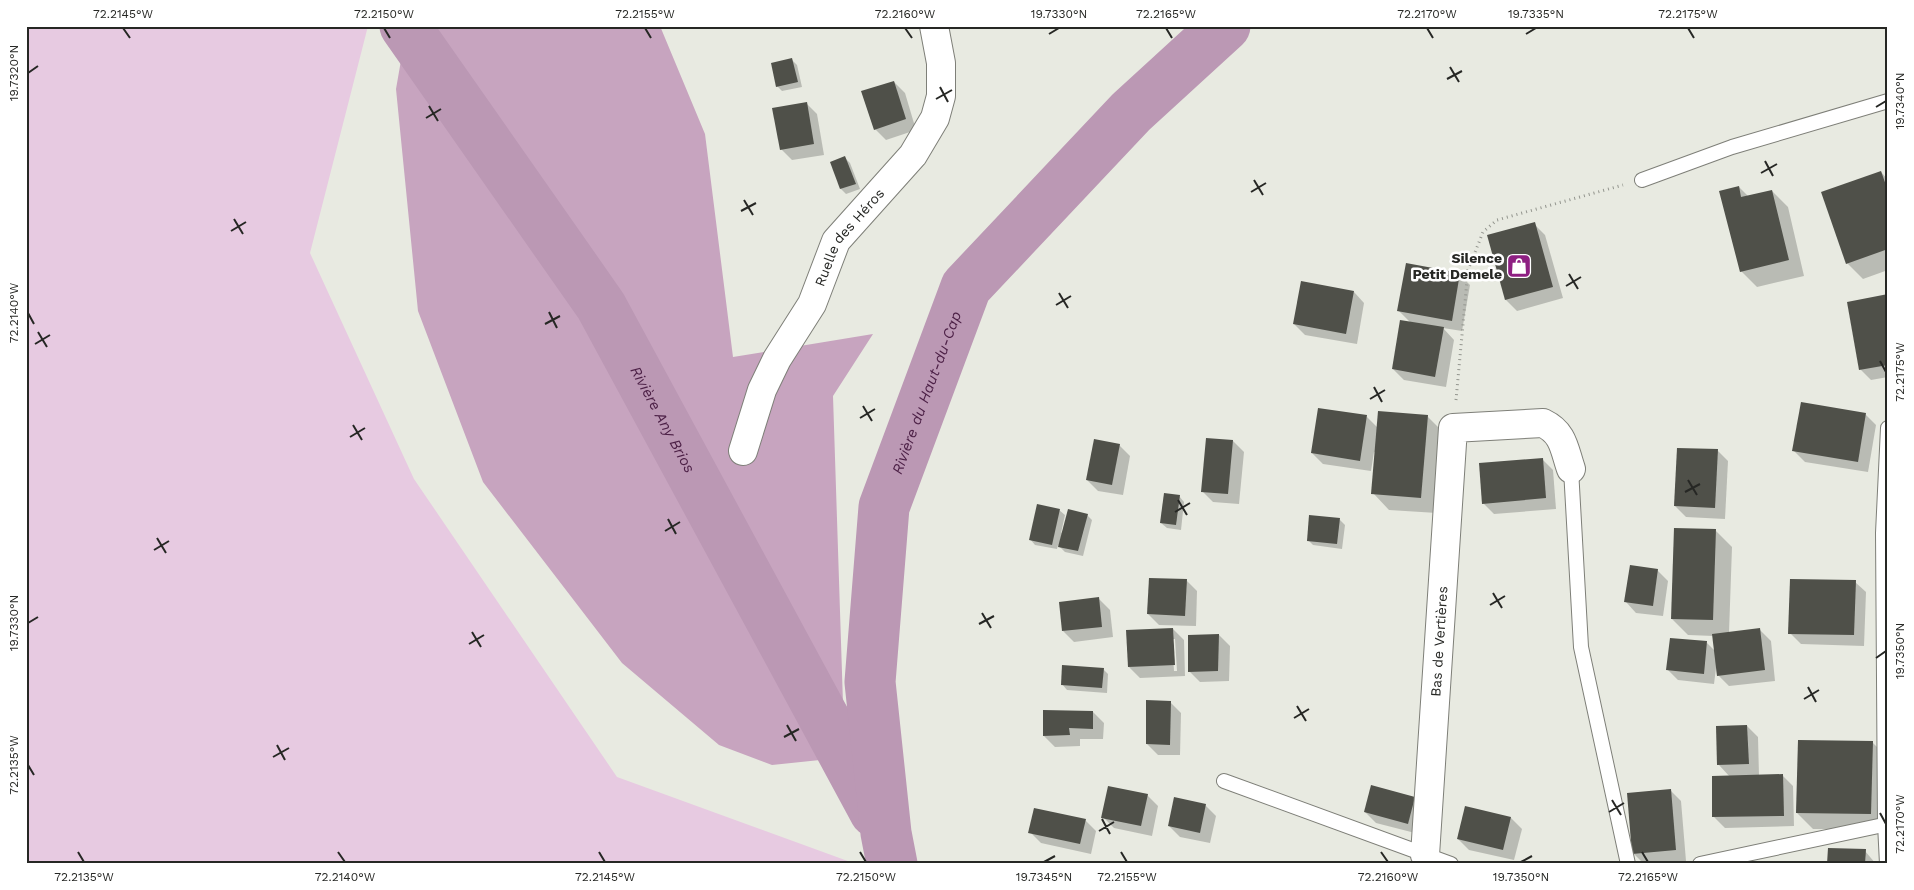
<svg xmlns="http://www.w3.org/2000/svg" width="1914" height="890" viewBox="0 0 1914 890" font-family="'Work Sans',sans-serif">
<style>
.green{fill:#e7cae1}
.forest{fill:#c7a4bf}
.shadow{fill:#0003;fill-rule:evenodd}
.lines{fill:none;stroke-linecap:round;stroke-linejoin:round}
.river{stroke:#bb98b4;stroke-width:51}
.building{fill:#4f5049}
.service-casing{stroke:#7e7f78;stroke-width:16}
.minor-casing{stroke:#7e7f78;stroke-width:30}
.path{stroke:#93958e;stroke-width:3;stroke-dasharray:1 4;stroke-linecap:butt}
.service{stroke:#fff;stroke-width:14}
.minor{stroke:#fff;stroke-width:28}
.ticks{fill:none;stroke:#262724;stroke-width:2}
.labels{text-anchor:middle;stroke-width:5;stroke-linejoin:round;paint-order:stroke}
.street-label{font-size:14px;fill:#262724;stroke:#fff}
.poi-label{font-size:14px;font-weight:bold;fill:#262724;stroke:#fff;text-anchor:end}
.water-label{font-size:15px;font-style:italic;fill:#4d2147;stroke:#fff}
.neatline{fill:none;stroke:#262724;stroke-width:2}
.ticks-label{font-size:12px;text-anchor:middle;fill:#262724}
</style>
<rect width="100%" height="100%" fill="#e8eae1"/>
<!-- green -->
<polygon class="green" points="26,26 368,26 310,253 414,479 617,777 856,864 26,864"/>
<!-- forest -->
<polygon class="forest" points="407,26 660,26 705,134 733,357 873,334 833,396 844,734 820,760 772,765 719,745 622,663 483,482 418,311 396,89"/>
<!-- shadow -->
<g class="shadow">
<polygon points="792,60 797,65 802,87 782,91 777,86"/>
<polygon points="894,82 905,93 916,130 886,140 875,129"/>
<polygon points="806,103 817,114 824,155 792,160 781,149"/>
<polygon points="845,158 850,163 860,189 846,194 841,189 831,163"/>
<polygon points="1881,172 1888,180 1888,270 1863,279 1847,263"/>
<polygon points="1739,187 1748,196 1772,191 1788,207 1804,276 1757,287 1741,271"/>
<polygon points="1534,224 1545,235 1563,298 1517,311 1506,300 1489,236"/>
<polygon points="1459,274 1470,285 1462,331 1443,328 1454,340 1446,387 1404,380 1393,369 1411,323 1399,311"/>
<polygon points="1354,292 1364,303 1357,344 1305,335 1294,324"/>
<polygon points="1888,296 1888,377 1871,380 1860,369"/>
<polygon points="1865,414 1876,425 1868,472 1805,462 1794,451"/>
<polygon points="1427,416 1443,432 1437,513 1389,510 1373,493 1376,453 1374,452 1371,471 1323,464 1312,453 1367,417 1378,428"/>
<polygon points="1207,439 1233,441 1244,452 1239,504 1213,502 1202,491"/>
<polygon points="1119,445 1130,456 1123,495 1098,491 1087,480"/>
<polygon points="1717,450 1728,461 1725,519 1686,517 1675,506"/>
<polygon points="1542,459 1553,470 1556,509 1494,514 1483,503"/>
<polygon points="1179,496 1184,502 1181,530 1167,528 1161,523"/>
<polygon points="1059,510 1065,515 1061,533 1087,515 1092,520 1083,556 1065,552 1058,545 1057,549 1035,545 1030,539"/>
<polygon points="1339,519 1345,525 1342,549 1313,545 1308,540"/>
<polygon points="1716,531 1732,547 1729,633 1760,630 1771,641 1775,681 1729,686 1718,675 1716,668 1714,684 1678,680 1667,669 1707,643 1715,651 1714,636 1688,635 1672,619"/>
<polygon points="1657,570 1668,581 1663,616 1636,613 1626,602"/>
<polygon points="1186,580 1197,591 1196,626 1159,625 1148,614"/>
<polygon points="1855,582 1866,592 1864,646 1801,644 1790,633"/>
<polygon points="1099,599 1110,610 1113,637 1074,642 1063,631"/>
<path d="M1173 629 1184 640 1185 676 1140 678 1129 667ZM1172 639H1175L1177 671H1174Z"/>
<polygon points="1219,635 1230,646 1229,681 1200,682 1189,671"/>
<polygon points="1103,669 1108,674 1107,693 1067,690 1062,684"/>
<polygon points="1170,702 1181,713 1180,755 1158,755 1147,744"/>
<polygon points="1093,712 1104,723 1103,739 1080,739 1080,746 1055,747 1044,736"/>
<polygon points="1747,726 1758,737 1759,776 1782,775 1793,786 1794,826 1725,828 1714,817 1730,777 1719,765"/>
<polygon points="1872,742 1888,758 1887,829 1813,829 1797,813"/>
<polygon points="1372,787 1415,798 1426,809 1419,834 1376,823 1365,812"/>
<polygon points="1670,790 1681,801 1686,861 1644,864 1634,854"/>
<polygon points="1147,795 1158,806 1152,836 1114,828 1103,817"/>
<polygon points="1205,805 1216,816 1210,843 1180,837 1169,826"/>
<polygon points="1511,818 1522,829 1514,860 1469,850 1458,839"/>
<polygon points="1085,820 1096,831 1091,854 1041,843 1030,832"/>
<polygon points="1865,851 1876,864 1828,864"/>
</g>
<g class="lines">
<!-- river -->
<g class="river">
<path id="s1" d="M405 26 601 306 875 812"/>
<path id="s2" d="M892 864 886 833 870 682 884 507 966 287 1131 112 1225 26"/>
</g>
</g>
<!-- building -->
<g class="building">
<polygon points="792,58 798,82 776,87 771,63"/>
<polygon points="894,81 906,119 874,130 861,91"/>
<polygon points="807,102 814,144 780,150 772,108"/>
<polygon points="845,156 856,184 840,189 830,162"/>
<polygon points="1881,171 1888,191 1888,249 1846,264 1821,192"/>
<polygon points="1739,186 1741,197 1772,190 1789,260 1740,272 1719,191"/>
<polygon points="1535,222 1553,287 1505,300 1487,235"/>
<polygon points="1406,263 1460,273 1452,321 1397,311"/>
<polygon points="1301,281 1354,291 1346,334 1293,324"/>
<polygon points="1888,294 1888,365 1859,370 1847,302"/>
<polygon points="1400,320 1444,327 1435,377 1392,369"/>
<polygon points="1801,402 1866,413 1858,462 1792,451"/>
<polygon points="1318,408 1367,415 1360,461 1311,453"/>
<polygon points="1378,411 1428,415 1421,498 1371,494"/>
<polygon points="1206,438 1233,440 1228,494 1201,492"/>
<polygon points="1094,439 1120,444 1112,485 1086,480"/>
<polygon points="1677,448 1718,449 1715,508 1674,506"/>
<polygon points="1543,458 1546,498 1482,504 1479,463"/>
<polygon points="1164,493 1180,495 1176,525 1160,523"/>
<polygon points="1037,504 1060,509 1052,545 1029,540"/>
<polygon points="1068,509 1088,514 1078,551 1058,547"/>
<polygon points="1309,515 1340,518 1337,544 1307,541"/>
<polygon points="1674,528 1716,529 1713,620 1671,619"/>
<polygon points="1630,565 1658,569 1653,606 1624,602"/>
<polygon points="1149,578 1187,579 1185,616 1147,614"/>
<polygon points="1790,579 1856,580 1854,635 1788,634"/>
<polygon points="1099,597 1102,627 1062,631 1059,602"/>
<polygon points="1173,628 1175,665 1128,667 1126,630"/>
<polygon points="1760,628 1765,670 1717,676 1712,634"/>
<polygon points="1219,634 1218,671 1188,672 1188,635"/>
<polygon points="1670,638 1707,641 1704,674 1666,670"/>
<polygon points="1062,665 1104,668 1102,688 1061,685"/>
<polygon points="1146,700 1171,701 1170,745 1146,744"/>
<polygon points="1043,710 1093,711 1093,729 1069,728 1070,735 1043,736"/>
<polygon points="1747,725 1749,764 1717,765 1716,726"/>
<polygon points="1798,740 1873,741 1871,814 1796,813"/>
<polygon points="1783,774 1784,816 1712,817 1712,776"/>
<polygon points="1371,785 1415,797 1408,824 1364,812"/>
<polygon points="1108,786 1148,794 1141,826 1101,818"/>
<polygon points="1671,789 1676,850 1632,854 1627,793"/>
<polygon points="1174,797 1206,804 1200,833 1168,826"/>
<polygon points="1465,806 1511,817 1503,850 1457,839"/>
<polygon points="1034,808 1086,819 1080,844 1028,833"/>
<polygon points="1828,848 1866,849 1865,864 1827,864"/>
</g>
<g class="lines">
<defs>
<g id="service">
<polyline points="1642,180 1732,147 1888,101"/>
<polyline points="1571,469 1581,647 1628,864"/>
<polyline points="1224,781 1451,864"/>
<polyline points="1700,864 1888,824"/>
<polyline points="1887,864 1885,824 1883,533 1888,428"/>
</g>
<g id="minor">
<path id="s3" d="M743 451 762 390 777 359 812 304 836 241 913 155 935 118 941 96V63L934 26"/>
<path id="s4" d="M1425 855 1453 428 1543 423C1564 433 1564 449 1571 469"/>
</g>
</defs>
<!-- service casing -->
<use href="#service" class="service-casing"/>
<!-- minor casing -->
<use href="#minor" class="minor-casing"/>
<!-- path -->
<polyline class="path" points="1456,400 1468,270 1483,232 1497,220 1623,185"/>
<!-- service -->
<use href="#service" class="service"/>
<!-- minor -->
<use href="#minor" class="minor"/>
</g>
<!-- ticks -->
<path class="ticks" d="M123 28 130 38M384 28 390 38M645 28 651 38M905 28 912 38M1166 28 1172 38M1427 28 1433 38M1688 28 1694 38M1049 34 1059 28M1526 34 1536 28M1450 67 1459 82M28 73 38 66M1447 79 1462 71M940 87 948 102M936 99 952 90M429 106 438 121M1876 107 1886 101M426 118 441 109M1765 161 1773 176M1761 173 1777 164M1254 180 1263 195M1251 192 1266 183M744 200 753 215M741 211 756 203M234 219 243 234M231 231 246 222M1569 274 1578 289M1566 286 1581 277M1059 293 1068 308M1056 305 1071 296M549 312 557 328M28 313 34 324M545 324 560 316M38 332 47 347M35 344 50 335M1880 361 1886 372M1374 387 1382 402M1370 399 1385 390M863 406 872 421M860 418 875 409M353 425 362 440M350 437 365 428M1688 480 1697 495M1685 492 1700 484M1178 500 1187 515M1175 512 1190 503M668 519 676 534M665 531 680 522M157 538 166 553M154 550 169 541M1493 593 1502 608M1490 605 1505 596M982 613 991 628M28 623 38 617M979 624 994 616M472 632 481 647M469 644 484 635M1876 658 1886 651M1808 687 1816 702M1804 699 1819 690M1297 706 1306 721M1294 718 1309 709M787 725 796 741M784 737 799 729M277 745 285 760M273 757 289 748M28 765 34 775M1612 800 1621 815M1609 812 1624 803M1880 813 1886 824M1102 819 1110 834M1099 831 1114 822M78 852 84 862M338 852 345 862M599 852 605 862M860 852 866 862M1121 852 1127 862M1381 852 1388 862M1642 852 1648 862M1044 862 1055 856M1521 862 1532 856"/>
<!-- icons -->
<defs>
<symbol id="shop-square" viewBox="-11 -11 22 22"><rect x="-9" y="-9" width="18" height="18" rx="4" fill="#8e1f82" stroke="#fff"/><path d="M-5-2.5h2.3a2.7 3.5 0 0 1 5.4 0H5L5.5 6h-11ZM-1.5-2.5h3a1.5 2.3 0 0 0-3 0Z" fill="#fff"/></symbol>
</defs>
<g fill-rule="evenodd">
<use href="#shop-square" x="1505" y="252" width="28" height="28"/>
</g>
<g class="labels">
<!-- street labels -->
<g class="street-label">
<text dy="5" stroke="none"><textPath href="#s3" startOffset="241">Ruelle des Héros</textPath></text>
<text dy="5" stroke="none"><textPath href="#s4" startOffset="214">Bas de Vertières</textPath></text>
</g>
<!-- poi labels -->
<g class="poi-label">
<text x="1502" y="263">Silence<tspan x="1502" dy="16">Petit Demele</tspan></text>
</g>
<!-- water labels -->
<g class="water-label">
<text dy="5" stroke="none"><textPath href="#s2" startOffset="481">Rivière du Haut-du-Cap</textPath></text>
<text dy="5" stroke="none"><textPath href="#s1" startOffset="471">Rivière Any Brios</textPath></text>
</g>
</g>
<!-- border -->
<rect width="1914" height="890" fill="none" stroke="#ffffff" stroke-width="55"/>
<rect x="28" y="28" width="1858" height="834" class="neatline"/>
<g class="ticks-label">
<text x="123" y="18">72.2145°W</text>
<text x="384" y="18">72.2150°W</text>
<text x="645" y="18">72.2155°W</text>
<text x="905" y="18">72.2160°W</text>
<text x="1059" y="18">19.7330°N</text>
<text x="1166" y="18">72.2165°W</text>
<text x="1427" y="18">72.2170°W</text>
<text x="1536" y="18">19.7335°N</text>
<text x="1688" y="18">72.2175°W</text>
<text transform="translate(14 73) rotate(-90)" y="4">19.7320°N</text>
<text transform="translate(1900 101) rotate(-90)" y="4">19.7340°N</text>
<text transform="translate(14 313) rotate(-90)" y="4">72.2140°W</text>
<text transform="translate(1900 372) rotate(-90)" y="4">72.2175°W</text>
<text transform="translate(14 623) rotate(-90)" y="4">19.7330°N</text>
<text transform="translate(1900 651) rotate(-90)" y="4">19.7350°N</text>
<text transform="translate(14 765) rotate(-90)" y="4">72.2135°W</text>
<text transform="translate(1900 824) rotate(-90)" y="4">72.2170°W</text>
<text x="84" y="881">72.2135°W</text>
<text x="345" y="881">72.2140°W</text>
<text x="605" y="881">72.2145°W</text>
<text x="866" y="881">72.2150°W</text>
<text x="1044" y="881">19.7345°N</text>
<text x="1127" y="881">72.2155°W</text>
<text x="1388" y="881">72.2160°W</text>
<text x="1521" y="881">19.7350°N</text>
<text x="1648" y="881">72.2165°W</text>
</g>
</svg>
